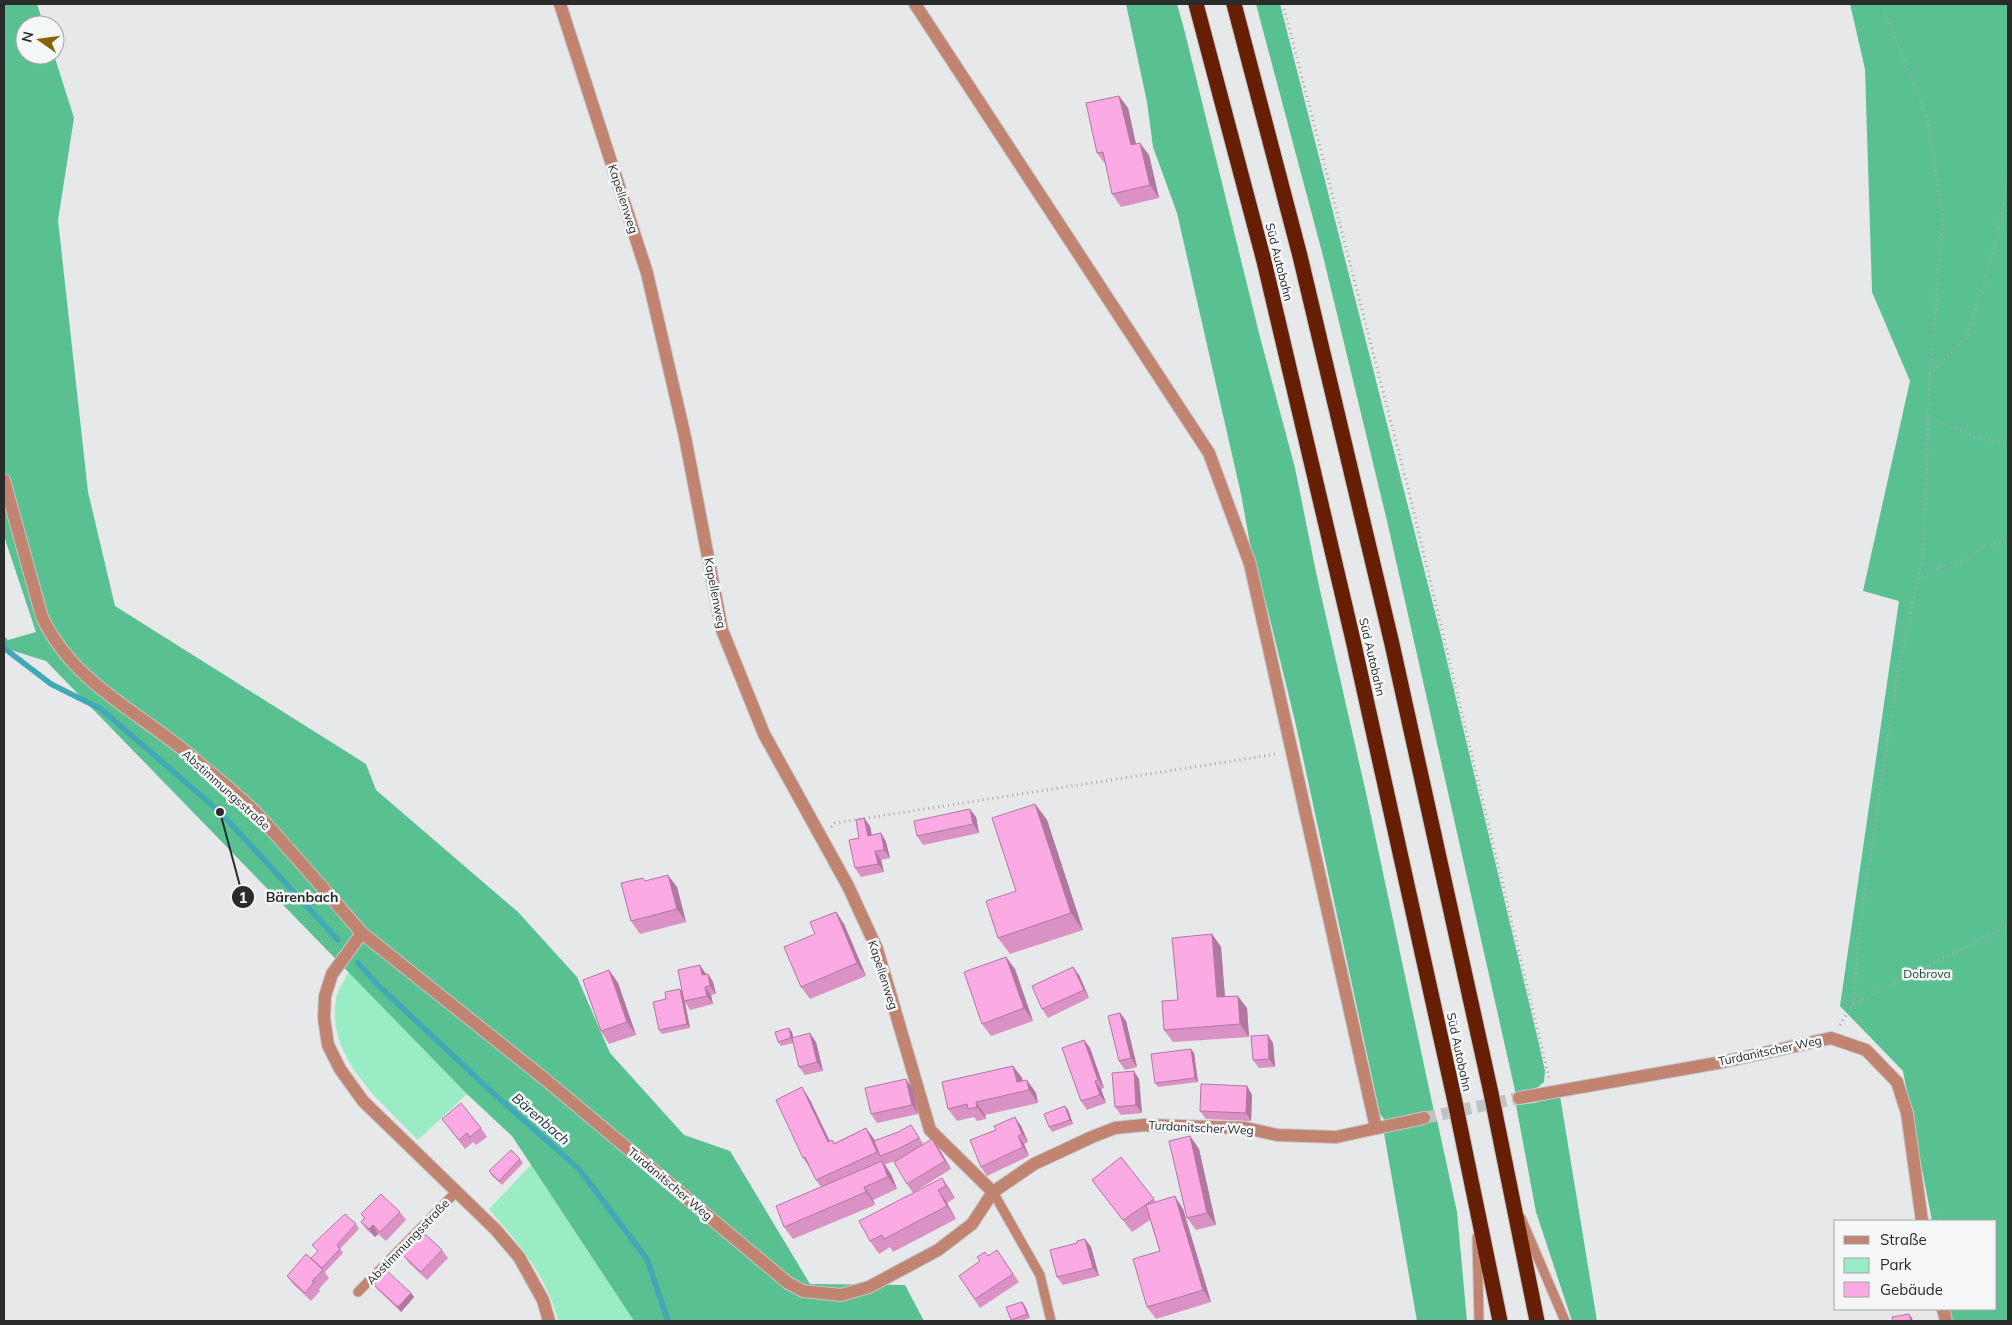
<svg xmlns="http://www.w3.org/2000/svg" width="2012" height="1325" viewBox="0 0 2012 1325" font-family="Mulish,sans-serif">
<style>
.green{fill:#99ecc3}
.forest{fill:#59c091}
.lines{fill:none;stroke-linecap:round;stroke-linejoin:round}
.stream{stroke:#40a8b6;stroke-width:5.5}
.street-tunnel{stroke:#c1c2c4;stroke-width:12;stroke-dasharray:12 6;stroke-linecap:butt}
.lane-casing{stroke:#c5c6c8;stroke-width:11}
.street-casing{stroke:#c5c6c8;stroke-width:14}
.highway-casing{stroke:#c5c6c8;stroke-width:17}
.path{stroke:#a4a5a7;stroke-width:3;stroke-dasharray:1 4;stroke-linecap:butt}
.lane{stroke:#c18470;stroke-width:9}
.street{stroke:#c18470;stroke-width:12}
.highway{stroke:#661f04;stroke-width:15}
.wall{fill:#d992c3}
.shaded-wall{fill:#b0779f}
.building{fill:#fcaae3;stroke:#b0779f}
.labels{text-anchor:middle;stroke-width:5;stroke-linejoin:round;paint-order:stroke}
.street-label{font-size:12px;fill:#2a2b2b;stroke:#f4f6f7}
.park-label{font-size:12px;fill:#1c4834;stroke:#f4f6f7}
.water-label{font-size:14px;font-style:italic;fill:#21393c;stroke:#f4f6f7}
.leader{fill:none;stroke:#2a2b2b;stroke-width:2}
.callout-dot{fill:#2a2b2b;stroke:#f4f6f7;stroke-width:2}
.mark-label{font-size:15px;text-anchor:middle;font-weight:bold;fill:#fff}
.callout-label{font-size:14px;text-anchor:middle;font-weight:bold;fill:#2a2b2b;stroke:#f4f6f7;stroke-width:5;stroke-linejoin:round;paint-order:stroke}
</style>
<rect width="100%" height="100%" fill="#e7e8ea"/>
<!-- green -->
<g class="green">
<path d="M349 971 467 1094 418 1140C382 1102 326 1059 336 999 337 990 345 980 349 971Z"/>
<path d="M531 1165 634 1321H558C548 1277 518 1243 489 1209Z"/>
</g>
<!-- forest -->
<g class="forest">
<polygon points="4,4 37,4 44,25 25,25 25,55 54,55 74,118 58,220 88,492 115,606 366,764 376,790 518,912 577,977 610,1053 684,1135 730,1151 810,1284 905,1285 924,1321 634,1321 512,1136 467,1094 46,661 4,648 4,636 8,640 36,632 4,536"/>
<polygon points="1126,4 1177,4 1184,29 1260,337 1295,468 1317,577 1366,793 1434,1112 1386,1122 1380,1114 1295,721 1268,611 1252,555 1241,494 1177,213 1153,147 1147,102"/>
<polygon points="1256,4 1280,4 1440,632 1538,1040 1545,1071 1544,1082 1538,1087 1516,1095 1387,521 1323,256"/>
<polygon points="1850,4 2008,4 2008,1321 1951,1321 1949,1309 1996,1309 1996,1221 1932,1221 1903,1071 1840,1006 1899,601 1863,591 1910,381 1872,292 1865,69"/>
<polygon points="1560,1096 1597,1321 1572,1321 1536,1212 1516,1105 1534,1103"/>
<polygon points="1437,1120 1457,1212 1467,1321 1417,1321 1384,1133"/>
</g>
<g class="lines">
<!-- stream -->
<g class="stream">
<polyline points="4,648 51,684 101,709 220,812 338,940"/>
<polyline points="358,963 378,985 494,1094 579,1169 647,1259 668,1321"/>
</g>
<!-- street-tunnel -->
<polyline class="street-tunnel" points="1424,1118 1519,1098"/>
<defs>
<g id="lane">
<polyline points="993,1192 1040,1275 1051,1321"/>
<polyline points="1521,1218 1565,1321"/>
<polyline points="1477,1237 1479,1321"/>
<polyline points="358,1292 457,1191"/>
</g>
<g id="street">
<polyline points="560,4 647,273 685,437 722,630 764,734 848,886 877,949 930,1130 993,1192"/>
<polyline points="915,4 1209,453 1250,564 1376,1128"/>
<path d="M4 480 42 617C75 687 145 714 199 763 219 780 241 797 259 816 294 854 328 894 362 933L332 974 325 996 324 1018 328 1045 340 1069 363 1101 496 1230 519 1257 543 1300 549 1321"/>
<polyline points="362,933 546,1080 788,1283 803,1291 841,1295 869,1287 938,1250 972,1224 993,1192 1034,1164 1092,1137 1115,1128 1144,1125 1246,1128 1277,1135 1336,1137 1424,1118"/>
<polyline points="1519,1098 1723,1062 1831,1038 1866,1050 1897,1082 1907,1113 1922,1221"/>
<polyline points="1943,1309 1946,1321"/>
</g>
<g id="highway">
<polyline points="1196,4 1264,261 1353,640 1455,1102 1500,1321"/>
<polyline points="1234,4 1300,256 1392,644 1491,1093 1537,1321"/>
</g>
</defs>
<!-- lane casing -->
<use href="#lane" class="lane-casing"/>
<!-- street casing -->
<use href="#street" class="street-casing"/>
<!-- highway casing -->
<use href="#highway" class="highway-casing"/>
<!-- path -->
<g class="path">
<polyline points="1283,4 1409,492 1549,1078"/>
<polyline points="1930,374 1967,337 2000,228 2008,173"/>
<polyline points="1928,417 1979,438 2008,443"/>
<polyline points="1919,579 1941,566 1966,560 1984,546 2008,541"/>
<polyline points="831,827 835,823 1277,754"/>
<polyline points="1854,1004 2008,925"/>
<polyline points="1840,1025 1853,1004 1861,916 1899,666 1923,555 1930,375 1943,218 1928,122 1882,4"/>
<polyline points="1940,1213 1941,1221"/>
</g>
<!-- lane -->
<use href="#lane" class="lane"/>
<!-- street -->
<use href="#street" class="street"/>
<!-- highway -->
<use href="#highway" class="highway"/>
</g>
<!-- wall -->
<g class="wall">
<polygon points="1119,96 1128,108 1136,144 1149,155 1159,198 1121,207 1112,194 1106,165 1097,153"/>
<polygon points="1035,804 1047,820 1083,930 1010,954 998,938 1016,891"/>
<polygon points="976,817 979,833 923,845 917,836"/>
<polygon points="870,826 872,835 881,833 886,842 890,858 881,860 884,872 861,877 855,868 859,838"/>
<polygon points="677,887 686,922 640,934 631,921"/>
<polygon points="836,912 844,924 866,976 810,999 801,987 815,934"/>
<polygon points="1212,934 1221,947 1225,997 1247,1008 1249,1037 1173,1042 1164,1030 1178,1000"/>
<polygon points="1015,969 1033,1021 991,1036 982,1024"/>
<polygon points="609,970 618,983 636,1035 609,1044 601,1031"/>
<polygon points="706,974 708,974 713,982 716,994 711,995 713,1004 690,1010 685,1002 690,1028 662,1034 659,1030 666,999 682,993"/>
<polygon points="1079,975 1089,998 1048,1018 1042,1009"/>
<polygon points="1120,1013 1126,1021 1137,1067 1125,1070 1119,1061"/>
<polygon points="792,1032 793,1037 816,1042 823,1071 805,1075 799,1067 793,1043 781,1046 778,1042"/>
<polygon points="1084,1040 1090,1048 1104,1088 1101,1089 1106,1103 1087,1110 1081,1101"/>
<polygon points="1273,1043 1275,1067 1259,1068 1253,1060"/>
<polygon points="1194,1053 1198,1082 1158,1087 1155,1083"/>
<polygon points="1013,1066 1022,1078 1023,1081 1036,1093 1038,1103 985,1115 986,1119 977,1121 974,1117 957,1121 948,1109"/>
<polygon points="1139,1079 1142,1113 1121,1115 1115,1107"/>
<polygon points="1247,1086 1252,1095 1251,1121 1206,1119 1200,1111"/>
<polygon points="802,1087 810,1100 830,1141 832,1140 834,1143 866,1128 875,1140 917,1133 923,1144 938,1147 951,1169 913,1193 907,1184 895,1161 886,1164 885,1165 891,1174 897,1189 873,1200 875,1205 793,1239 784,1227 821,1187 816,1180 811,1170 803,1158"/>
<polygon points="912,1088 918,1114 877,1123 871,1114"/>
<polygon points="1068,1110 1073,1124 1052,1132 1049,1127"/>
<polygon points="1015,1117 1021,1126 1028,1142 1024,1144 1029,1156 987,1176 981,1167 996,1130"/>
<polygon points="442,1119 481,1128 487,1137 476,1145 473,1142 465,1149"/>
<polygon points="1190,1136 1199,1149 1216,1225 1196,1230 1187,1218"/>
<polygon points="1121,1157 1156,1202 1183,1209 1211,1302 1156,1319 1147,1307 1160,1251 1150,1220 1132,1232 1101,1192 1092,1180"/>
<polygon points="520,1159 523,1163 502,1185 492,1176 489,1171"/>
<polygon points="942,1178 950,1190 955,1198 947,1203 956,1219 893,1252 890,1247 879,1254 870,1241"/>
<polygon points="400,1212 406,1220 386,1241 378,1234 375,1237 367,1230 361,1222 364,1218 361,1214"/>
<polygon points="356,1224 359,1229 340,1249 343,1253 325,1272 329,1278 319,1289 320,1291 311,1301 293,1284 287,1276 311,1258 318,1252 312,1245"/>
<polygon points="1085,1239 1091,1247 1099,1276 1063,1285 1057,1277 1077,1243"/>
<polygon points="442,1250 448,1258 427,1280 409,1263 403,1255"/>
<polygon points="997,1250 1019,1282 980,1308 959,1276"/>
<polygon points="374,1285 411,1293 414,1297 401,1312 377,1289"/>
<polygon points="1022,1302 1025,1306 1030,1318 1021,1321 1012,1321 1011,1320"/>
</g>
<!-- shaded-wall -->
<g class="shaded-wall">
<polygon points="1119,96 1128,108 1139,158 1131,145"/>
<polygon points="1140,143 1149,155 1159,198 1150,185"/>
<polygon points="1035,804 1047,820 1083,930 1071,913"/>
<polygon points="970,809 976,817 979,833 973,824"/>
<polygon points="864,818 870,826 873,844 868,836"/>
<polygon points="881,833 886,842 890,858 884,850"/>
<polygon points="875,851 881,860 884,872 878,864"/>
<polygon points="668,875 677,887 686,922 677,909"/>
<polygon points="836,912 844,924 866,976 857,963"/>
<polygon points="1212,934 1221,947 1226,1010 1217,997"/>
<polygon points="1006,957 1015,969 1033,1021 1024,1008"/>
<polygon points="700,965 706,974 702,975"/>
<polygon points="1073,967 1079,975 1089,998 1084,990"/>
<polygon points="609,970 618,983 636,1035 627,1022"/>
<polygon points="708,974 713,982 716,994 710,986"/>
<polygon points="705,987 711,995 713,1004 707,996"/>
<polygon points="680,989 683,993 690,1028 687,1024"/>
<polygon points="1238,996 1247,1008 1249,1037 1240,1024"/>
<polygon points="1120,1013 1126,1021 1137,1067 1131,1058"/>
<polygon points="789,1028 792,1032 794,1042 791,1038"/>
<polygon points="810,1033 816,1042 823,1071 817,1062"/>
<polygon points="1268,1035 1273,1043 1275,1067 1269,1059"/>
<polygon points="1084,1040 1090,1048 1104,1088 1098,1080"/>
<polygon points="1191,1049 1194,1053 1198,1082 1195,1078"/>
<polygon points="1013,1066 1022,1078 1025,1091 1017,1082"/>
<polygon points="1134,1071 1139,1079 1142,1113 1136,1105"/>
<polygon points="906,1079 912,1088 918,1114 912,1105"/>
<polygon points="1027,1080 1036,1093 1038,1103 1029,1090"/>
<polygon points="1095,1081 1101,1089 1106,1103 1100,1095"/>
<polygon points="1247,1086 1252,1095 1251,1121 1246,1113"/>
<polygon points="802,1087 810,1100 836,1155 828,1142"/>
<polygon points="976,1102 985,1115 986,1119 977,1107"/>
<polygon points="1065,1106 1068,1110 1073,1124 1070,1120"/>
<polygon points="1015,1117 1021,1126 1028,1142 1022,1134"/>
<polygon points="866,1128 875,1141 880,1156 877,1152"/>
<polygon points="1018,1136 1024,1144 1029,1156 1023,1147"/>
<polygon points="1190,1136 1199,1149 1216,1225 1207,1213"/>
<polygon points="932,1139 938,1147 951,1169 945,1161"/>
<polygon points="882,1161 891,1174 897,1189 888,1177"/>
<polygon points="942,1178 950,1190 955,1198 946,1186"/>
<polygon points="864,1187 873,1200 875,1205 866,1192"/>
<polygon points="938,1190 947,1203 956,1219 947,1206"/>
<polygon points="1175,1196 1183,1209 1211,1302 1203,1290"/>
<polygon points="373,1225 378,1234 375,1237 369,1229"/>
<polygon points="1085,1239 1091,1247 1099,1276 1093,1268"/>
<polygon points="411,1293 414,1297 401,1312 398,1307"/>
<polygon points="1022,1302 1025,1306 1030,1318 1027,1314"/>
<polygon points="1909,1314 1912,1318 1913,1321 1911,1321"/>
</g>
<!-- building -->
<g class="building">
<polygon points="1119,96 1131,145 1140,143 1150,185 1112,194 1103,152 1097,153 1086,103"/>
<polygon points="1035,804 1071,913 998,938 986,901 1016,891 992,818"/>
<polygon points="970,809 973,824 917,836 914,821"/>
<polygon points="864,818 868,836 881,833 884,850 875,851 878,864 855,868 849,840 859,838 856,820"/>
<polygon points="668,875 677,909 631,921 621,883 643,878 645,881"/>
<polygon points="836,912 857,963 801,987 784,947 815,934 810,922"/>
<polygon points="1212,934 1217,997 1238,996 1240,1024 1164,1030 1162,1001 1178,1000 1172,938"/>
<polygon points="1006,957 1024,1008 982,1024 964,972"/>
<polygon points="700,965 702,975 708,974 710,986 705,987 707,996 684,1001 678,970"/>
<polygon points="1073,967 1084,990 1042,1009 1032,986"/>
<polygon points="609,970 627,1022 601,1031 583,980"/>
<polygon points="680,989 687,1024 659,1030 653,1002 666,999 665,992"/>
<polygon points="1120,1013 1131,1058 1119,1061 1108,1016"/>
<polygon points="789,1028 791,1038 778,1042 775,1032"/>
<polygon points="810,1033 817,1062 799,1067 792,1038"/>
<polygon points="1268,1035 1269,1059 1253,1060 1251,1036"/>
<polygon points="1084,1040 1098,1080 1095,1081 1100,1095 1081,1101 1062,1048"/>
<polygon points="1191,1049 1195,1078 1155,1083 1151,1054"/>
<polygon points="1013,1066 1017,1082 1027,1080 1029,1090 976,1102 977,1107 968,1109 967,1104 948,1109 942,1082"/>
<polygon points="1134,1071 1136,1105 1115,1107 1112,1073"/>
<polygon points="906,1079 912,1105 871,1114 865,1088"/>
<polygon points="1201,1084 1247,1086 1246,1113 1200,1111"/>
<polygon points="802,1087 828,1142 832,1140 834,1144 866,1128 877,1152 816,1180 805,1157 803,1158 776,1100"/>
<polygon points="461,1103 481,1128 470,1137 467,1133 459,1140 442,1119"/>
<polygon points="1065,1106 1070,1120 1049,1127 1044,1114"/>
<polygon points="1015,1117 1022,1134 1018,1136 1023,1147 981,1167 970,1140 996,1130 994,1126"/>
<polygon points="911,1125 919,1138 898,1149 880,1156 874,1141 898,1132"/>
<polygon points="1190,1136 1207,1213 1187,1218 1169,1141"/>
<polygon points="932,1139 945,1161 907,1184 894,1162"/>
<polygon points="511,1150 520,1159 499,1181 489,1171"/>
<polygon points="1121,1157 1154,1199 1123,1220 1092,1180"/>
<polygon points="882,1161 888,1177 864,1187 866,1192 784,1227 776,1206"/>
<polygon points="942,1178 946,1186 938,1190 947,1206 884,1239 882,1235 870,1241 859,1221"/>
<polygon points="381,1194 400,1212 380,1232 373,1225 369,1229 361,1222 365,1218 361,1214"/>
<polygon points="1175,1196 1203,1290 1147,1307 1133,1259 1160,1251 1146,1205"/>
<polygon points="345,1214 356,1224 337,1245 340,1249 322,1268 311,1258 318,1251 312,1245"/>
<polygon points="424,1233 442,1250 421,1272 403,1255"/>
<polygon points="1085,1239 1093,1268 1057,1277 1050,1250 1077,1243 1077,1241"/>
<polygon points="997,1250 1013,1274 975,1299 959,1276 980,1261 977,1257 985,1252 988,1256"/>
<polygon points="306,1254 323,1270 312,1281 314,1282 305,1293 287,1276"/>
<polygon points="387,1271 411,1293 398,1307 374,1285"/>
<polygon points="1022,1302 1027,1314 1011,1320 1006,1307"/>
<polygon points="1909,1314 1911,1321 1893,1321 1892,1317"/>
</g>
<g class="labels">
<!-- street labels -->
<g class="street-label">
<text transform="translate(623 199) rotate(72)" y="4">Kapellenweg</text>
<text transform="translate(1279 262) rotate(76)" y="4">Süd Autobahn</text>
<text transform="translate(715 593) rotate(79)" y="4">Kapellenweg</text>
<text transform="translate(1372 657) rotate(77)" y="4">Süd Autobahn</text>
<text transform="translate(226 790) rotate(42)" y="4">Abstimmungsstraße</text>
<text transform="translate(883 975) rotate(72)" y="4">Kapellenweg</text>
<text transform="translate(1770 1051) rotate(-12)" y="4">Turdanitscher Weg</text>
<text transform="translate(1459 1052) rotate(78)" y="4">Süd Autobahn</text>
<text transform="translate(1201 1128) rotate(3)" y="4">Turdanitscher Weg</text>
<text transform="translate(670 1184) rotate(40)" y="4">Turdanitscher Weg</text>
<text transform="translate(408 1242) rotate(-46)" y="4">Abstimmungsstraße</text>
</g>
<!-- park labels -->
<g class="park-label">
<text x="1927" y="978">Dobrova</text>
</g>
<!-- water labels -->
<g class="water-label">
<text transform="translate(541 1119) rotate(41)" y="5">Bärenbach</text>
</g>
</g>
<!-- callouts -->
<path class="leader" d="M220 812L243 897"/>
<g class="callout-dot">
<circle cx="220" cy="812" r="5"/>
<circle cx="243" cy="897" r="12"/>
</g>
<g class="mark-label">
<text x="243" y="903">1</text>
</g>
<g class="callout-label">
<text x="302" y="902">Bärenbach</text>
</g>
<!-- border -->
<rect width="2012" height="1325" fill="none" stroke="#2a2b2b" stroke-width="10"/>
<!-- legend -->
<rect x="1834" y="1220" width="162" height="90" fill="#f4f6f7" stroke="#a3a5a5"/>
<rect x="1844" y="1236" width="25" height="8" fill="#c18470" stroke="#a3a5a5"/>
<text x="1880" y="1245" font-size="15" fill="#2a2b2b">Straße</text>
<rect x="1844" y="1258" width="25" height="15" fill="#99ecc3" stroke="#a3a5a5"/>
<text x="1880" y="1270" font-size="15" fill="#2a2b2b">Park</text>
<rect x="1844" y="1282" width="25" height="15" fill="#fcaae3" stroke="#a3a5a5"/>
<text x="1880" y="1295" font-size="15" fill="#2a2b2b">Gebäude</text>
<!-- north arrow -->
<g transform="translate(40 40) rotate(284)"><circle r="24" fill="#f4f6f7" stroke="#a3a5a5"/>
<path d="M0-4L9 19L0 12L-9 19Z" fill="#886300"/>
<text y="-8" font-size="14" font-weight="bold" text-anchor="middle" fill="#2a2b2b">N</text>
</g>
</svg>
